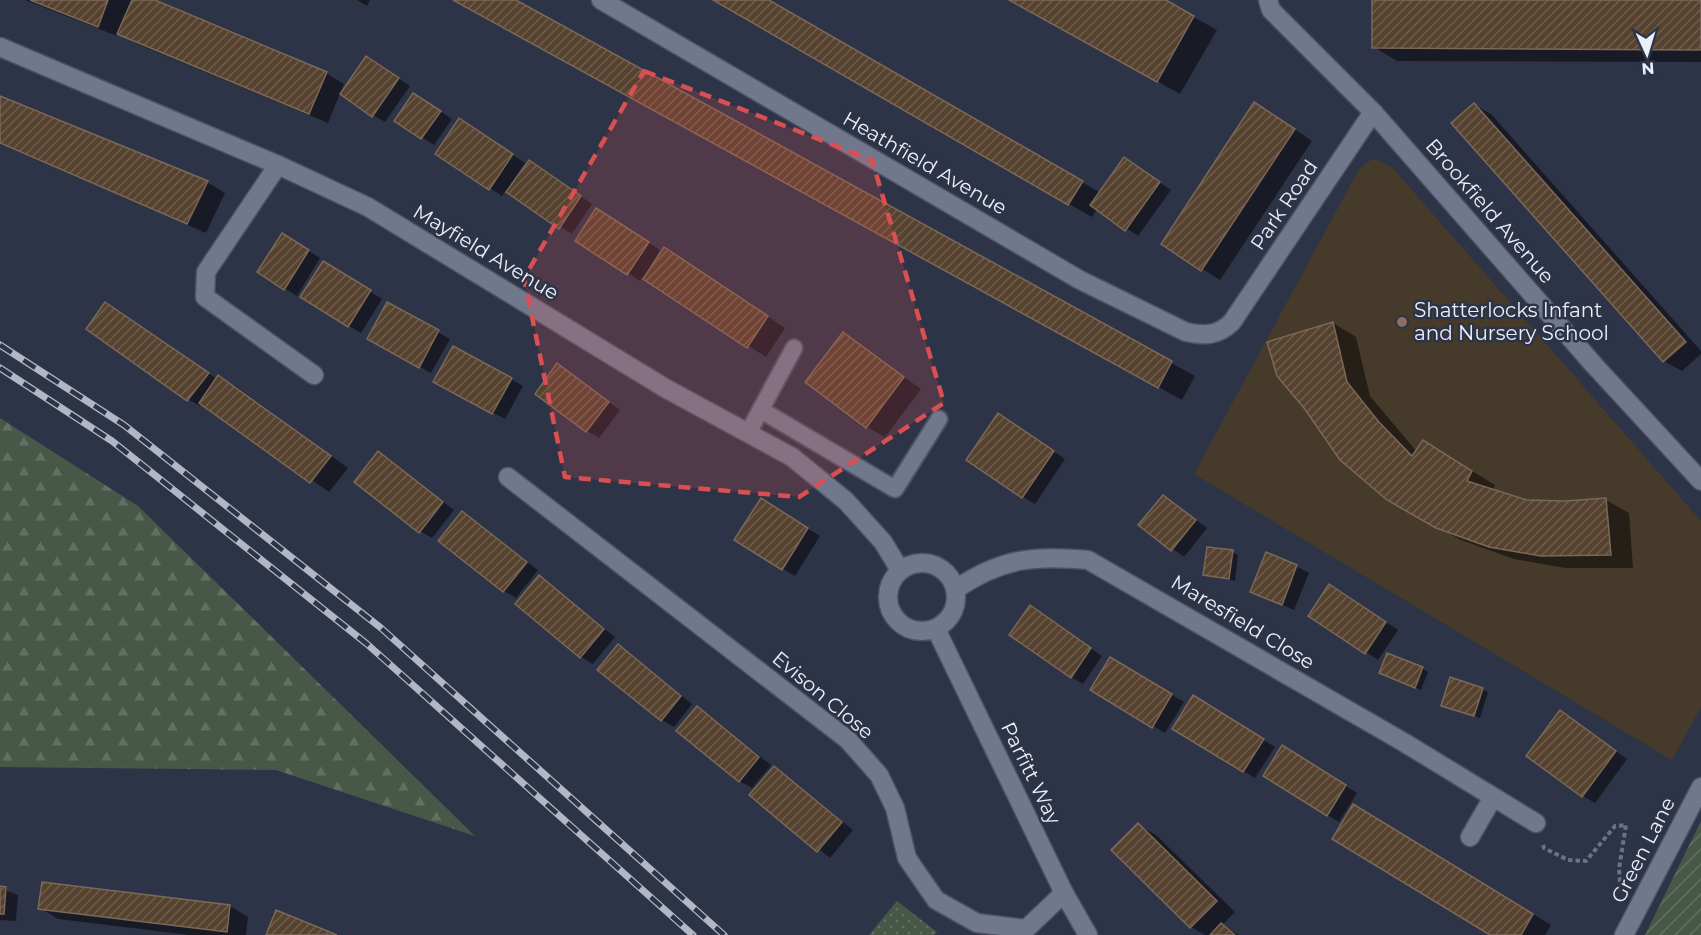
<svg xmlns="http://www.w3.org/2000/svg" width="1701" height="935" viewBox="0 0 1701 935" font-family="Montserrat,sans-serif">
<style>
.education{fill:#463a2b}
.forest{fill:url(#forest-firs)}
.park{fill:url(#park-dots)}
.garden{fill:url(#garden-furrows)}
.shadow{fill:#0007}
.building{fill:url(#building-hatch);stroke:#7b6857;stroke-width:1.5}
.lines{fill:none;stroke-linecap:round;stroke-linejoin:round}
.service-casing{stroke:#4d5263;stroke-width:20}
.minor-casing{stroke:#4d5263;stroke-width:21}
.tertiary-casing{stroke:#4d5263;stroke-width:21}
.path{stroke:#6c7283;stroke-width:4;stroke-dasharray:4.5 3;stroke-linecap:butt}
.service{stroke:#71788e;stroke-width:16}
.minor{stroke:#71788e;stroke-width:18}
.tertiary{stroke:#71788e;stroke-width:18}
.rail-casing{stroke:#b2b7c6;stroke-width:7}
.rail{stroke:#2d3447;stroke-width:4.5;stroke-dasharray:14;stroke-linecap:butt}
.marked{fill:#da5052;fill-opacity:0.2;stroke:#da5052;stroke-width:4.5;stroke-dasharray:12 8;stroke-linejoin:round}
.education-dot{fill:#8d6e63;stroke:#2d3447;stroke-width:2}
.labels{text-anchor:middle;stroke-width:5;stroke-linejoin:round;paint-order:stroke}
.street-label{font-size:20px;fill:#ebeffc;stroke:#2d3447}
.poi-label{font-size:20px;fill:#ebeffc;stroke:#2d3447;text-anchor:start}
</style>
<defs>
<pattern id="forest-firs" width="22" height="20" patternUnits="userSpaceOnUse" patternTransform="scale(1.5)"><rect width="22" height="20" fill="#475848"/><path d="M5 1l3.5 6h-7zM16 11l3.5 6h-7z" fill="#627063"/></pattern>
<pattern id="park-dots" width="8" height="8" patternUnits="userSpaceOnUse" patternTransform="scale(1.5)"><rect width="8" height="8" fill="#475848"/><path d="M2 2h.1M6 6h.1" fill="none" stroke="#627063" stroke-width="1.8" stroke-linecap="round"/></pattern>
<pattern id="garden-furrows" width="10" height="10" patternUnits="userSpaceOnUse" patternTransform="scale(1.5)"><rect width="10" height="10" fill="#475848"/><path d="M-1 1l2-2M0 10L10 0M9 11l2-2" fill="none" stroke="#627063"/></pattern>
<pattern id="building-hatch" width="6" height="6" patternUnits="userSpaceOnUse" patternTransform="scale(1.5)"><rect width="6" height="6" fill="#56422f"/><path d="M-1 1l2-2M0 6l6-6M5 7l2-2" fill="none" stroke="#6e5e4e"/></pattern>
</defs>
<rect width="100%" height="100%" fill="#2d3447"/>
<!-- education -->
<polygon class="education" points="1372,159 1378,160 1392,167 1701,521 1701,707 1672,760 1194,474 1359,169"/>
<!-- forest -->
<polygon class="forest" points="0,418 138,506 475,836 276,770 0,767"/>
<!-- park -->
<polygon class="park" points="897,901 937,932 934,935 869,935"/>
<!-- garden -->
<polygon class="garden" points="1701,821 1701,935 1645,935"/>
<!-- shadow -->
<g class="shadow">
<polygon points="25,0 151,0 326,73 344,84 328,123 137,44 118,33 117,36"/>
<polygon points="357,0 370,0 367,6"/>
<polygon points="454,0 513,0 1195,376 1182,400"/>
<polygon points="716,0 766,0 1101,193 1125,159 1171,190 1138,236 1097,209 1092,217"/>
<polygon points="1012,0 1163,0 1217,30 1180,94"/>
<polygon points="1373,0 1701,0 1701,62 1397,61 1374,47"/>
<polygon points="379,65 410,86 385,122 373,115"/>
<polygon points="0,98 207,182 225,193 206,233 0,144"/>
<polygon points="426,102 452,119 434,145 396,120"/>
<polygon points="1474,104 1492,115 1701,351 1701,354 1682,371 1664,361"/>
<polygon points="1273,114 1312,141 1220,280 1163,244"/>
<polygon points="471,127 525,163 510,185 512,186 541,169 592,204 572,234 506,190 502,196 437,154"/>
<polygon points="609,217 660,250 651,265 653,267 683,260 785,328 766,357 642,277 640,281 577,240"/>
<polygon points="294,242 320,258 297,296 259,272"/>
<polygon points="335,270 382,299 361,333 349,326"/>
<polygon points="388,304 450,339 431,373 369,338"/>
<polygon points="117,311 217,379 219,377 237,387 348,468 329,492 203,404 200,406 188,399"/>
<polygon points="1333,323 1356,337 1370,396 1417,452 1446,455 1495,485 1492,491 1527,501 1565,503 1606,500 1629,513 1633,568 1565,568 1514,559 1461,540 1388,499 1342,459"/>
<polygon points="843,334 921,389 885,437 867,427"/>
<polygon points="558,365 620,410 599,438 587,431"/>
<polygon points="511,379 523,386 505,419 447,388"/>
<polygon points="1010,422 1065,459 1035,504 1023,497"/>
<polygon points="378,453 454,510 432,538 420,531"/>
<polygon points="1163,496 1207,528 1184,557 1140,525"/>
<polygon points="773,507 820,536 795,576 783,569"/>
<polygon points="462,513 538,570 516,598 504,591"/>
<polygon points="1232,552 1238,555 1235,581 1205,574"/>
<polygon points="1296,566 1309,573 1294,610 1252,592"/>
<polygon points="539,577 615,637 593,664 581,657"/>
<polygon points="1342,593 1398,630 1378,660 1310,616"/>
<polygon points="1042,614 1102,656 1083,684 1071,677"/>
<polygon points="618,646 692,704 674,727 662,720"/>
<polygon points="1110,659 1184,702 1165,733 1092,690"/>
<polygon points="1422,668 1428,672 1421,690 1386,676"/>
<polygon points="1482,689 1488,692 1480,718 1443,706"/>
<polygon points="1206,704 1275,747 1255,778 1243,771"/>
<polygon points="697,708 771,765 752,788 739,781"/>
<polygon points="1572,719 1627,759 1595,803 1583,796"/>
<polygon points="1295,754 1357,793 1339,822 1327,815"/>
<polygon points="774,768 853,830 830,858 751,795"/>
<polygon points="1371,816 1551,925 1545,935 1493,935"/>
<polygon points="1138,825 1156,835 1235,912 1222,925 1239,935 1205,935 1191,927 1113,850"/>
<polygon points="43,883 230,906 248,917 246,935 190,935 58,919 40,908"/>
<polygon points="0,888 18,895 16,921 0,920"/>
</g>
<!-- building -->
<g class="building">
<polygon points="30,0 108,0 98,27"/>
<polygon points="132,0 155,0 327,72 309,114 117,34"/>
<polygon points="453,0 516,0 1172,361 1158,388"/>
<polygon points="713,0 769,0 1083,181 1068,205"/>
<polygon points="1009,0 1166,0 1194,16 1157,82"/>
<polygon points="1372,0 1701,0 1701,50 1372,48"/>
<polygon points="366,56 399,78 372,117 340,94"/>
<polygon points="413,93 441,111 421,139 394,121"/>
<polygon points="0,96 208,181 187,224 0,143"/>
<polygon points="1254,102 1295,129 1201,271 1161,244"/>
<polygon points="1474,103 1686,342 1663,362 1451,123"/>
<polygon points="459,118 513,154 489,190 435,154"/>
<polygon points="1124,157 1160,182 1125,231 1090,205"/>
<polygon points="529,160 581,196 559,229 506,192"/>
<polygon points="596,208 649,242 627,275 575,241"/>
<polygon points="282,233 309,250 284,290 257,272"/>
<polygon points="664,247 768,316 747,348 643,279"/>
<polygon points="323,261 371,290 348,327 300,297"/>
<polygon points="105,302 209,373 187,401 86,329"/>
<polygon points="387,302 439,330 419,368 367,339"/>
<polygon points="1333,322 1347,382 1378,421 1412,456 1423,440 1472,471 1467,481 1527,500 1565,501 1606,498 1611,555 1541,556 1489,547 1436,528 1387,500 1340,460 1304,408 1277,376 1267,342"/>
<polygon points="843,332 904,377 866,428 805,382"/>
<polygon points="453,346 512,378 492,414 433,382"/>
<polygon points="557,363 609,402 586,432 535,394"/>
<polygon points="218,375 331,456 310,483 199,403"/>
<polygon points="998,413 1054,451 1022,498 966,460"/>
<polygon points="378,451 443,502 419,533 354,482"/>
<polygon points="1163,495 1196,520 1171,551 1138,525"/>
<polygon points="761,498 808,528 782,570 734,540"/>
<polygon points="462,511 527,562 503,592 438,541"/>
<polygon points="1207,547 1233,550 1229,579 1203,575"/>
<polygon points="1266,552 1297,565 1282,605 1250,592"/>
<polygon points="539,575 604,629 580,658 515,604"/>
<polygon points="1329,584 1386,622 1365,654 1308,616"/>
<polygon points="1030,605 1091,648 1071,678 1009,635"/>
<polygon points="618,644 681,696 661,721 597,670"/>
<polygon points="1387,653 1423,667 1415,688 1379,673"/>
<polygon points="1110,657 1172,694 1152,728 1090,690"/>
<polygon points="1450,677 1483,688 1474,716 1441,706"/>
<polygon points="1193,695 1264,739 1243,772 1172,729"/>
<polygon points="697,706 759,757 739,782 676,731"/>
<polygon points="1560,710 1616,751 1582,797 1526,756"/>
<polygon points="1282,745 1346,785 1327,816 1263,776"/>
<polygon points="774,766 842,822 817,852 749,795"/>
<polygon points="1353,804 1533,914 1521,935 1490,935 1332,839"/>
<polygon points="1138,823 1217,901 1190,928 1111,850"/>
<polygon points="42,882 230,905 227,932 38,909"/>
<polygon points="0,886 6,887 4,914 0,914"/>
<polygon points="276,910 337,935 266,935"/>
<polygon points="1221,923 1235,935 1210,935"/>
</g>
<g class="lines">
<defs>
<g id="service">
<polyline points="761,410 895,489 939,419"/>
<polyline points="748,433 794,348"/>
</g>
<g id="minor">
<path d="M601 0 1080 280 1186 332C1204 336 1218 336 1232 322L1373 112"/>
<polyline points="1268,0 1271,10 1373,112 1594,365 1701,481"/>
<polyline points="0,47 278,165 368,207 665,388 792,457 846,501 883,542 900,570"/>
<polyline points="278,165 206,272 205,297 314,375"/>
<polyline points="508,477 848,740 879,775 895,808 907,858 936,900 977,923 1026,929 1064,893"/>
<circle cx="922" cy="597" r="34"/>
<path d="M956 589C1001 558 1035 555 1088 560L1405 743 1536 823"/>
<polyline points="936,629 1064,893 1088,935"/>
<polyline points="1470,837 1492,799"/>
</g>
<polyline id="tertiary" points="1624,935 1701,787"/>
</defs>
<!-- service casing -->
<use href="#service" class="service-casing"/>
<!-- minor casing -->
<use href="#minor" class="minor-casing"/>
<!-- tertiary casing -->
<use href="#tertiary" class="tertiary-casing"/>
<!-- path -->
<polyline class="path" points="1543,845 1544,848 1568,860 1586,861 1615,826 1626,825 1619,869 1620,883 1623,885"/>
<!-- service -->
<use href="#service" class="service"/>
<!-- minor -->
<use href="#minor" class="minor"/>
<!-- tertiary -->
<use href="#tertiary" class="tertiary"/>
<defs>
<g id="rail">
<polyline points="0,345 124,425 381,628 724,935"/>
<polyline points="0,368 112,441 367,644 693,935"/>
</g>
</defs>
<!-- rail casing -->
<use href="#rail" class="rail-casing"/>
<!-- rail -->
<use href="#rail" class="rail"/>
</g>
<!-- marked area -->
<path class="marked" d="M644 71 872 160 944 403 799 497 565 477 524 278Z"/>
<!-- markers -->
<circle class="education-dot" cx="1402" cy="322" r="6"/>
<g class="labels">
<!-- street labels -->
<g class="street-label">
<text transform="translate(925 163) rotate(30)" y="7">Heathfield Avenue</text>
<text transform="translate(1284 205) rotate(-56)" y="7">Park Road</text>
<text transform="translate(1490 211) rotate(49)" y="7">Brookfield Avenue</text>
<text transform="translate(486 252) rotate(31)" y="7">Mayfield Avenue</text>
<text transform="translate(1243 622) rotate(31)" y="7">Maresfield Close</text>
<text transform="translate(823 695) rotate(40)" y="7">Evison Close</text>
<text transform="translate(1031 773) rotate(64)" y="7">Parfitt Way</text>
<text transform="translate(1643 850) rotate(-63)" y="7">Green Lane</text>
</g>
<!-- poi labels -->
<g class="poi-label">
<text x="1414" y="317">Shatterlocks Infant<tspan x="1414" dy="23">and Nursery School</tspan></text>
</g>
</g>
<!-- north arrow -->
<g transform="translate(1647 54) rotate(176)" stroke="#2d3447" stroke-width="4.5" paint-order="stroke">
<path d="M0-4.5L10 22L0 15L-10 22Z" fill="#ebeffc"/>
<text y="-9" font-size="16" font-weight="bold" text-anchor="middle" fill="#ebeffc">N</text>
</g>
</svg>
